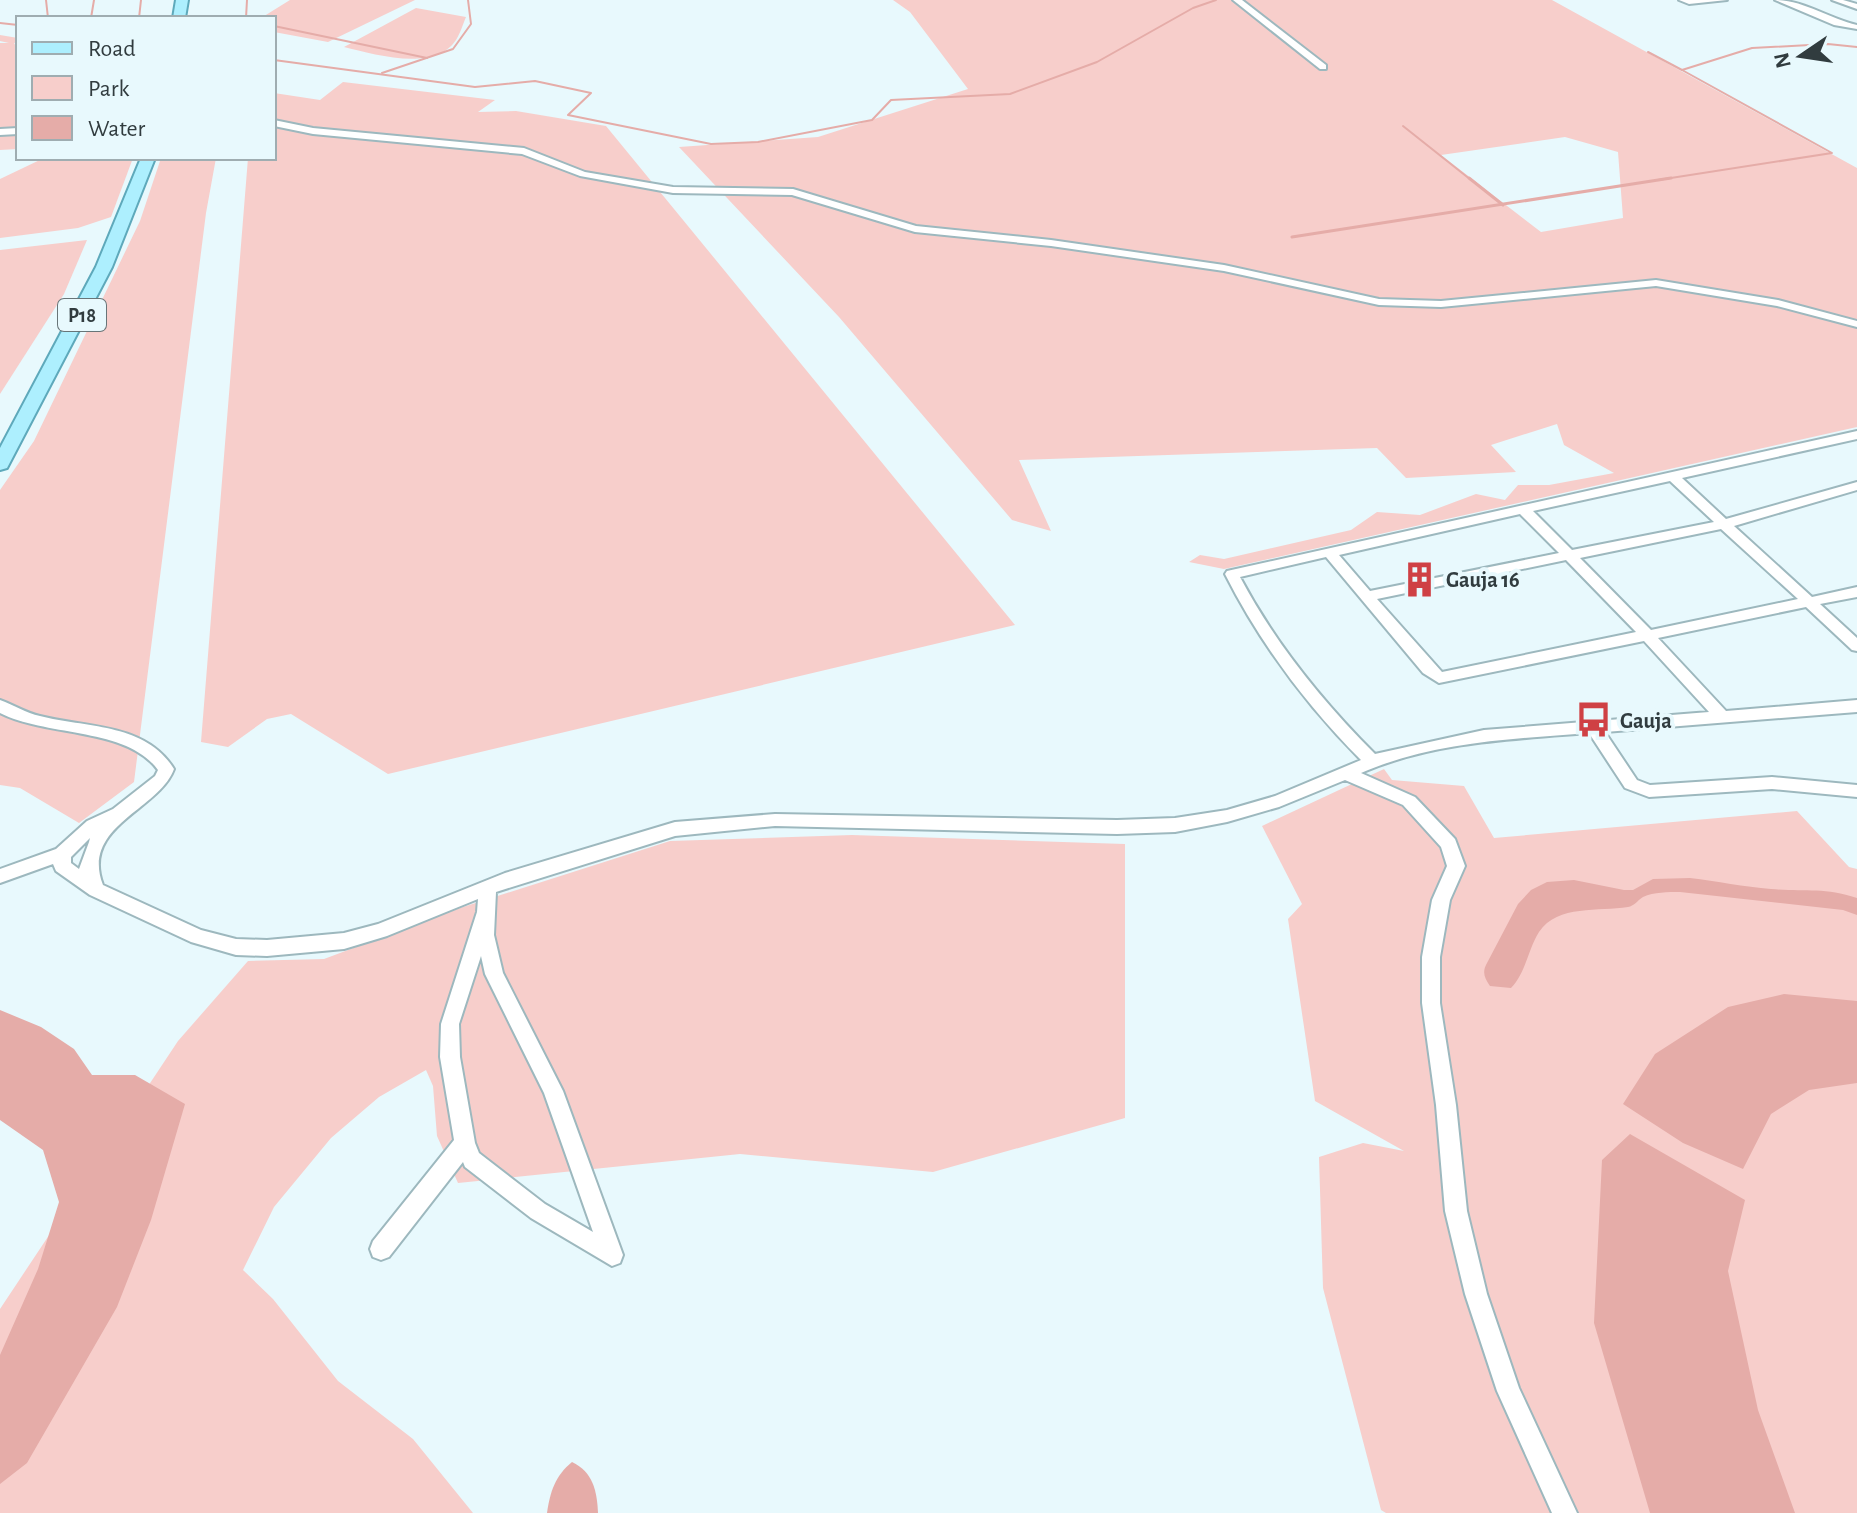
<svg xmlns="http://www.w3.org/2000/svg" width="1857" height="1513" viewBox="0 0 1857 1513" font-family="'Alegreya Sans',sans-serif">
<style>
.green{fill:#f7cecb;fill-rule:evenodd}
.water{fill:#e5aca8}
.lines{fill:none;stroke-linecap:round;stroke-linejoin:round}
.stream-far1{stroke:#e5aca8;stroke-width:2}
.stream{stroke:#e5aca8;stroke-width:3}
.minor-casing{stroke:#9db8be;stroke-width:4}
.primary-casing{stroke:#5ea9bb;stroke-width:4}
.minor{fill:#fff;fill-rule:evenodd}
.primary{fill:#adeffe;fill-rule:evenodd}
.labels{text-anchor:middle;stroke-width:8;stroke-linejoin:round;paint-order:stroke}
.shield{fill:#e8f9fd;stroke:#687578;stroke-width:2}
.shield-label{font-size:20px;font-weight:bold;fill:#313c3f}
.poi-label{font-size:22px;font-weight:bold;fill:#313c3f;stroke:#e8f9fd;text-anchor:start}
</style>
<rect width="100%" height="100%" fill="#e8f9fd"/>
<!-- green -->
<g class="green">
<polygon points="290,0 415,0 328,42 274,32 274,18 261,18"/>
<path d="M893 0H1552L1857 168V427L1224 569 1189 562 1200 555 1224 559 1351 530 1377 512 1420 515 1476 494 1505 500 1518 485H1549L1614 473 1564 445 1557 424 1491 445 1516 472 1406 478 1377 448 1019 460 1051 531 1012 520 839 317 679 147 818 137 968 89 910 12ZM1565 137 1618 152 1623 218 1541 232 1441 155Z"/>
<path d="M416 8 466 17C463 24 460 34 456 40 434 73 374 54 344 47Z"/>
<polygon points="0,35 18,38 14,44 18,45 18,149 0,150 0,43 9,43 0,41"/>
<polygon points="343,82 495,100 478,112 516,111 606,126 1015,625 388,774 291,714 267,719 228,747 201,742 248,158 274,158 274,93 320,100"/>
<polygon points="44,158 133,158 111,217 78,228 0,238 0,179"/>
<polygon points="161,158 216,158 206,213 134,782 79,823 20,788 0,785 0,490 34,441 140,221"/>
<polygon points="87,240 64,294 0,394 0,250"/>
<polygon points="1384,769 1392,780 1464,786 1494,838 1797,811 1849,867 1857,869 1857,1513 1386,1513 1381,1510 1323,1288 1319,1157 1363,1143 1404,1151 1315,1101 1288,919 1302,904 1262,826"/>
<polygon points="852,835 1125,844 1125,1118 933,1172 740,1154 458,1183 437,1136 433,1086 426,1070 379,1097 331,1138 274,1207 243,1270 273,1299 338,1381 413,1439 473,1513 0,1513 0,1309 178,1041 248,961 324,959 463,907 670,841"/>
</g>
<!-- water -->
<g class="water">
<path d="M1690 878C1717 881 1744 887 1771 889 1804 892 1823 887 1857 898V915L1843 910 1680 892C1668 892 1654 892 1643 897 1637 901 1634 906 1628 907 1599 912 1558 904 1539 932 1528 949 1526 973 1511 988L1490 986C1484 977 1482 972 1487 963L1518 904 1531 890 1547 882 1574 880 1624 890H1633L1653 879Z"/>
<polygon points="1784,994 1857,1001 1857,1083 1809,1090 1771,1114 1743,1169 1683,1143 1623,1104 1655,1054 1728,1007"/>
<polygon points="0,1010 41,1027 74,1049 92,1075 135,1075 185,1104 151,1220 117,1307 27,1463 0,1484 0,1355 38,1269 59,1202 43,1150 0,1120"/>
<polygon points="1630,1134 1745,1200 1728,1271 1758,1410 1795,1513 1650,1513 1594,1323 1602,1160"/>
<path d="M572 1462C593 1472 597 1491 598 1513H547C550 1492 555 1476 572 1462Z"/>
</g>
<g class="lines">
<!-- stream-far1 -->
<g class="stream-far1">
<polyline points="46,0 48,18"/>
<polyline points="91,18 94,0"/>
<polyline points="139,18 141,0"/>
<polyline points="246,18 247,0"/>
<polyline points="0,23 18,25"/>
<polyline points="274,26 427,58"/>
<polyline points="1648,52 1682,70"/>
<polyline points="274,60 475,87 535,81 591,93 568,115 711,144 758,142 872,120 891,100 1010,94 1097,62 1193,8 1216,0"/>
<polyline points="382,73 453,49 471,24 468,0"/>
<polyline points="1403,126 1471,180"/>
<polyline points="1658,180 1832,153 1682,70 1752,48 1828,44 1857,47"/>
</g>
<!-- stream -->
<g class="stream">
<polyline points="1469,178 1503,205"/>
<polyline points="1292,237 1671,178"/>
</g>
<defs>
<g id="minor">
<polygon points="1233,0 1242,0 1326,65 1326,69 1320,69"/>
<polygon points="1679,0 1727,0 1689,4"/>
<path d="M1775 0C1803 0 1830 19 1857 25V29L1834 25Z"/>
<polygon points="1832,0 1843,0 1857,4 1857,9"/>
<polygon points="274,120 313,128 524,148 585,172 673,187 793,189 916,226 1051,240 1224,265 1379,299 1441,301 1656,280 1778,300 1857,321 1857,327 1777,306 1656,286 1441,307 1379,305 1224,271 1051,246 915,232 792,195 673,193 580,176 522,154 313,134 274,126"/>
<polygon points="18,128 18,134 0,135 0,129"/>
<path d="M1857 431V439L1682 478 1726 519 1857 482V490L1734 526 1812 597 1857 587V597L1820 604 1857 638V651L1852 650 1806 607 1658 638 1726 711 1857 700V712L1605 732 1637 780 1650 785 1772 777 1857 785V797L1772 789 1649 797 1625 788 1589 733C1512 739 1432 742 1361 773L1415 797 1455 839 1465 866 1450 900 1440 957V1003L1456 1105 1467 1211 1487 1294 1519 1388 1577 1513H1552L1497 1391 1465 1294 1445 1211 1436 1105 1422 1003V957L1432 900 1447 866 1441 847 1403 805 1345 780 1279 807 1227 822 1175 832 1117 834 775 826 675 836 496 892 494 935 503 973 563 1091 623 1255 620 1263 612 1266 531 1218 465 1167 463 1162 389 1257 381 1260 373 1257 370 1249 373 1241 454 1140 440 1057 441 1024 477 912 478 899 387 936 344 949 267 956 236 955 191 942 90 895 56 871 53 864 0 883V869L56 849 87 821 113 809 155 776 158 770C127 727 47 737 0 713V700C14 705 26 713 40 716 87 728 146 723 174 769 159 810 80 826 103 885L201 930 236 939 267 940 344 933 378 924 505 873 675 822 775 814 1117 820 1175 818 1227 810 1275 796 1361 760C1306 705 1260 643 1225 574L1227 571ZM1670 481 1714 522 1572 550 1533 511ZM1520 514 1559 553 1370 591 1339 555ZM1721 529 1798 599 1651 630 1580 558ZM1326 557 1423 673 1439 683 1644 641 1709 712 1484 730 1375 754C1322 701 1275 643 1240 577ZM1566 560 1636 632 1442 672 1377 599ZM90 838 89 842 79 869 71 863V857ZM481 956 485 974 544 1093 593 1232 545 1204 479 1153 475 1143 460 1057 459 1024Z"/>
</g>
<g id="primary">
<polygon points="176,0 188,0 185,18 173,18"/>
<polygon points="141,158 155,158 112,267 7,468 0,470 0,448 96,267"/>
</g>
</defs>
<!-- minor casing -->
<use href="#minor" class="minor-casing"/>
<!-- primary casing -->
<use href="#primary" class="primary-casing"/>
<!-- minor -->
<use href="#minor" class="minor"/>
<!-- primary -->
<use href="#primary" class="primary"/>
</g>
<!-- icons -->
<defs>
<symbol id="building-bare" viewBox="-9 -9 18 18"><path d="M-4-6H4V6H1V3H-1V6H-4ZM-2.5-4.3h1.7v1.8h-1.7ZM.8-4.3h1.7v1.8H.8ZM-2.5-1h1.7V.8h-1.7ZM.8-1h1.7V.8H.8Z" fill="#cf4044" stroke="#e8f9fd" stroke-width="2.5" paint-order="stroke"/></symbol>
<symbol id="bus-bare" viewBox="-9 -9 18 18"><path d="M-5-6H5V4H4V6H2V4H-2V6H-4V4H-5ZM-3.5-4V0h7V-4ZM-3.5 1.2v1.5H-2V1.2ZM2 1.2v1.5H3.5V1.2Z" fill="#cf4044" stroke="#e8f9fd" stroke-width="2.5" paint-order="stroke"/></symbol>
</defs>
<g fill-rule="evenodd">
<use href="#building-bare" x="1394" y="554" width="51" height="51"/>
<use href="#bus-bare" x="1568" y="694" width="51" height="51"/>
</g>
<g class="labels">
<!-- shield labels -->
<rect class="shield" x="58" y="299" width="48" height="32" rx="6"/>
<g class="shield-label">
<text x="82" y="322">P18</text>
</g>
<!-- poi labels -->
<g class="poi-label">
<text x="1446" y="587">Gauja 16</text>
<text x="1620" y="728">Gauja</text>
</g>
</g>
<!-- legend -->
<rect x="16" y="16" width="260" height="144" fill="#e8f9fd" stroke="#9fadb1" stroke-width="2"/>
<rect x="32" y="42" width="40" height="12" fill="#adeffe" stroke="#9fadb1" stroke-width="2"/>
<text x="88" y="56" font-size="24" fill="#313c3f">Road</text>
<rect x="32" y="76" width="40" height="24" fill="#f7cecb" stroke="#9fadb1" stroke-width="2"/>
<text x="88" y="96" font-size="24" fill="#313c3f">Park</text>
<rect x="32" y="116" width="40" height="24" fill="#e5aca8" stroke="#9fadb1" stroke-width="2"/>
<text x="88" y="136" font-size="24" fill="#313c3f">Water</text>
<!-- north arrow -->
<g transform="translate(1801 56) rotate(257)" stroke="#e8f9fd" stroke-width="6" paint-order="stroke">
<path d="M0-6L14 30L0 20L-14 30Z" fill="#313c3f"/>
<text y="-12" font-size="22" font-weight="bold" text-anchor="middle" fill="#313c3f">N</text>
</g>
</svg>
